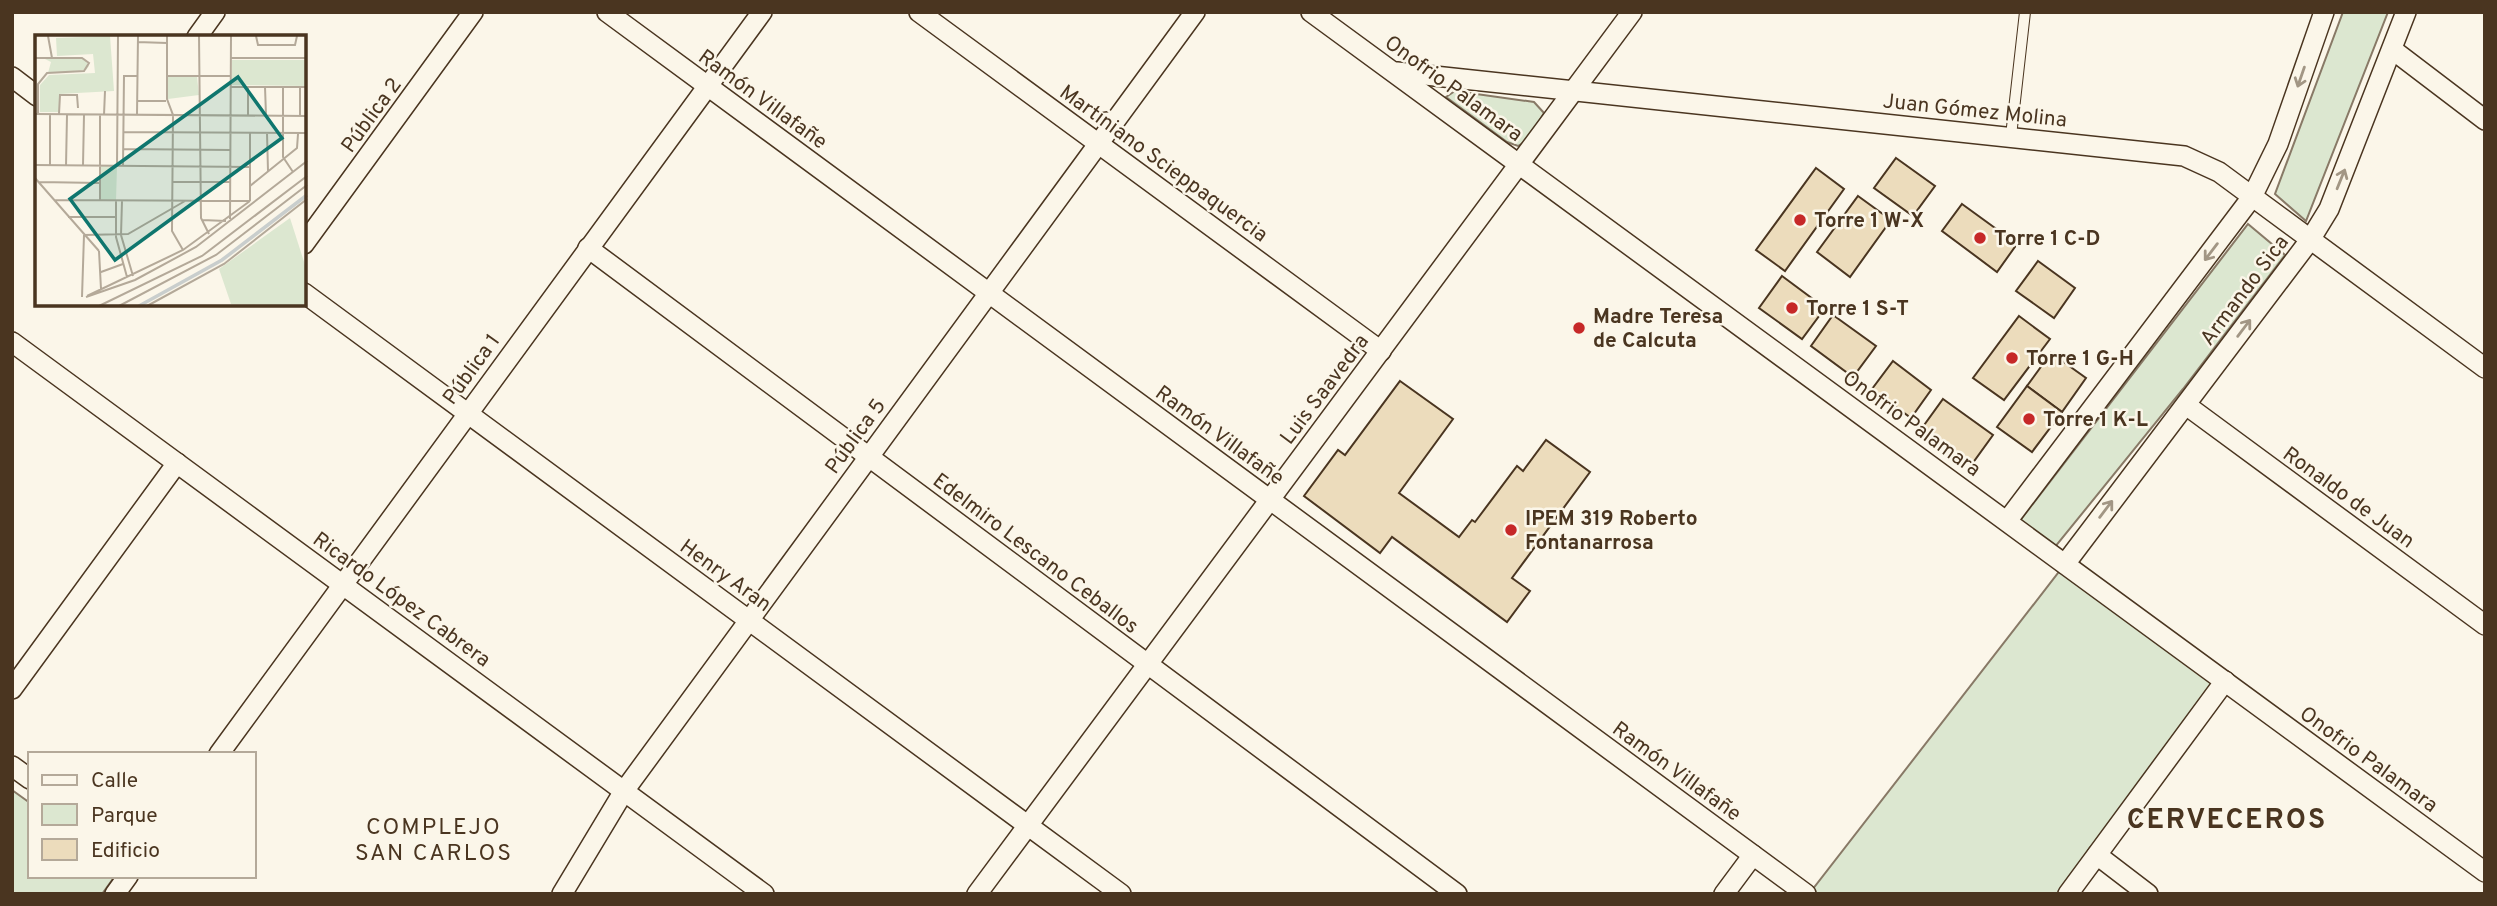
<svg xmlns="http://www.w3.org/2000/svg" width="2497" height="906" viewBox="0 0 2497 906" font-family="Overpass,sans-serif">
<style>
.green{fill:#dce7d0;stroke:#887966;stroke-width:2}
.building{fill:#ecdcbc;stroke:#4a3520;stroke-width:2}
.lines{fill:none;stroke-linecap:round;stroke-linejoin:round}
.service-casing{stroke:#4a3520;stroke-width:12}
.minor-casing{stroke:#4a3520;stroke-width:22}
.service{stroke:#fbf6e9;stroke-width:10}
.minor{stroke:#fbf6e9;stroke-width:19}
.oneway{stroke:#a29684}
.poi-dot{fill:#c62828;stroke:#fbf6e9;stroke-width:2.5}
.labels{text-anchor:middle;stroke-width:5;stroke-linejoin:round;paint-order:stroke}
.street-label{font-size:21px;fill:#4a3520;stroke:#fbf6e9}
.poi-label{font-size:21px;font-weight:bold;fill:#4a3520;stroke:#fbf6e9;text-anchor:start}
.neighbourhood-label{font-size:23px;letter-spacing:2px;fill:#4a3520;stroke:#fbf6e9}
.district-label{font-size:28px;font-weight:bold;letter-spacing:2px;fill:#4a3520;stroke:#fbf6e9}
.inset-river{fill:none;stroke:#c9cecd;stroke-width:3.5}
.inset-road{fill:none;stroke:#b4a999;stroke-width:2}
.view{fill:#0f766e;fill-opacity:0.15;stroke:#0f766e;stroke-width:3.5}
.inset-edge{fill:none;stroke:#4a3520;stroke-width:3.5}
</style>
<rect width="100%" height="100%" fill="#fbf6e9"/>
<!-- green -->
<g class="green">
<polygon points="2343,12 2388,12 2306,221 2275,194"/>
<polygon points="1455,91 1534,102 1544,113 1528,140 1518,146 1507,142 1446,97"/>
<polygon points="2248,224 2285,255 2183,389 2055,547 2019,522"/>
<polygon points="2065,564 2225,681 2068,894 1809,894"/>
<polygon points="12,790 30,803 30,876 115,876 102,894 12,894"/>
</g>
<!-- building -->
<g class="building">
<polygon points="1896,158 1935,186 1913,216 1874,188"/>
<polygon points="1816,168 1844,189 1785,271 1756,250"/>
<polygon points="1858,196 1891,220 1850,277 1817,252"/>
<polygon points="1962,204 2017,244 1997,272 1942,231"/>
<polygon points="2038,261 2075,288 2054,318 2016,291"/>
<polygon points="1782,276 1825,308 1802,339 1759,308"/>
<polygon points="1833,315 1876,346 1853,377 1811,346"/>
<polygon points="2019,316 2050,339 2004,400 1973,378"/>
<polygon points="2051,353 2086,378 2062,412 2027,386"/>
<polygon points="1893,361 1931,390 1911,418 1872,389"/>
<polygon points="1400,381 1453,419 1399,493 1459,537 1472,520 1475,522 1517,466 1523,471 1546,440 1590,472 1512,578 1530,591 1507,622 1392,537 1380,553 1304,496 1338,450 1345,455"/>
<polygon points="2027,386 2062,412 2032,452 1997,427"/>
<polygon points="1943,399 1993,435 1972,464 1922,428"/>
</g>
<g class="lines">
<defs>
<polyline id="service" points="2011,136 2025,12"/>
<g id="minor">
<polyline points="607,12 1806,894"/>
<polyline points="919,12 1381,351"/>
<polyline points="1311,12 2485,872"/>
<polyline points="197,37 215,12"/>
<polyline points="2393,50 2485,120"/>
<polyline points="1397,72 2184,156 2219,172 2485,368"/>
<polyline points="12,77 37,96"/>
<polyline points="304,244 473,12"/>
<polyline points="588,248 1457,894"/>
<polyline points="304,293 1121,894"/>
<polyline points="12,342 764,894"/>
<polyline points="2186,405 2485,625"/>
<polyline points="2007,521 2252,197 2278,144 2324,12"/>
<polyline points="2065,564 2310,240 2329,209 2406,12"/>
<polyline points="12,689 177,463"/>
<polyline points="219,754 762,12"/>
<polyline points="12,766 30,779"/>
<polyline points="2097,855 2148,894"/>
<polyline points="115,894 128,876"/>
<polyline points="562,894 624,791 1195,12"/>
<polyline points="977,894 1632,12"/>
<polyline points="1724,894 1753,855"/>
<polyline points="2068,894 2225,681"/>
</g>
</defs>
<!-- service casing -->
<use href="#service" class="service-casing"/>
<!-- minor casing -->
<use href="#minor" class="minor-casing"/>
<!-- service -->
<use href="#service" class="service"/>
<!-- minor -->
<use href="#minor" class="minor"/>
</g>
<!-- one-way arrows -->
<defs><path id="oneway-shaft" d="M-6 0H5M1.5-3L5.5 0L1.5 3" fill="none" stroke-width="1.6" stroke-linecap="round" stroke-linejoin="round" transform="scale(1.75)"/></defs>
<g class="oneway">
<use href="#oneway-shaft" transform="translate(2301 77) rotate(109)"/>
<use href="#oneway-shaft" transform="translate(2341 179) rotate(-68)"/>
<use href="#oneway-shaft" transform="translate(2211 252) rotate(127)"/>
<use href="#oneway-shaft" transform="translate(2244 328) rotate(-53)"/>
<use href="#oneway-shaft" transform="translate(2106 509) rotate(-53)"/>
</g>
<!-- markers -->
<g class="poi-dot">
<circle cx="1800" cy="220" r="7"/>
<circle cx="1980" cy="238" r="7"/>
<circle cx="1792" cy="308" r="7"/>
<circle cx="1579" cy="328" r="7"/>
<circle cx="2012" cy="358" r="7"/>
<circle cx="2029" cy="419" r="7"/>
<circle cx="1511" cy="530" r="7"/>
</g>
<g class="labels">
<!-- street labels -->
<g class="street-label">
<text transform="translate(1454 88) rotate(36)" y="7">Onofrio Palamara</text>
<text transform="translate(763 99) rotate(36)" y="7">Ramón Villafañe</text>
<text transform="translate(1975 110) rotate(6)" y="7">Juan Gómez Molina</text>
<text transform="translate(371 115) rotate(-54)" y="7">Pública 2</text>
<text transform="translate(1164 163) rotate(36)" y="7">Martíniano Scieppaquercia</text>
<text transform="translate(2244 290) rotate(-53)" y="7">Armando Sica</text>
<text transform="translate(471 369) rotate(-54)" y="7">Pública 1</text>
<text transform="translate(1324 389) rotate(-53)" y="7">Luis Saavedra</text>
<text transform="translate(1912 423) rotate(36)" y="7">Onofrio Palamara</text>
<text transform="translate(1220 435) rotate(36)" y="7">Ramón Villafañe</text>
<text transform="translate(855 436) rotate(-54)" y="7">Pública 5</text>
<text transform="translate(2349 497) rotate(36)" y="7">Ronaldo de Juan</text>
<text transform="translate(1036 553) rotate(37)" y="7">Edelmiro Lescano Ceballos</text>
<text transform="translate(726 575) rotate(36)" y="7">Henry Aran</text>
<text transform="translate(402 599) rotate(36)" y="7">Ricardo López Cabrera</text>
<text transform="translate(2369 759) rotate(36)" y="7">Onofrio Palamara</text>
<text transform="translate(1677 771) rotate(36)" y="7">Ramón Villafañe</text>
</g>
<!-- poi labels -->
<g class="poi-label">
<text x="1814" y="227">Torre 1 W-X</text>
<text x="1994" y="245">Torre 1 C-D</text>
<text x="1806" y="315">Torre 1 S-T</text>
<text x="1593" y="323">Madre Teresa<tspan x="1593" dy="24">de Calcuta</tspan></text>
<text x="2026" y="365">Torre 1 G-H</text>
<text x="2043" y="426">Torre 1 K-L</text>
<text x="1525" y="525">IPEM 319 Roberto<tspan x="1525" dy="24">Fontanarrosa</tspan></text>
</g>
<!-- neighbourhood labels -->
<g class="neighbourhood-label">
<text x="434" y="834">COMPLEJO<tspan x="434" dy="26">SAN CARLOS</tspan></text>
</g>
<!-- district labels -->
<g class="district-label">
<text x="2227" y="828">CERVECEROS</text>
</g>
</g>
<!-- overview -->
<g transform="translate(35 35)">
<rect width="271" height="271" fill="#fbf6e9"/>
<path d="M75 1 79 56 24 59V77H5V50L14 40 60 38 58 19 22 21 21 3ZM8 23H49L54 31 51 35 13 38 16 27ZM197 25H271V51L197 50ZM133 42H162L164 60 133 64ZM65 131H82L81 166H65ZM255 183 271 233V271L196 269 184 234Z" fill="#dce7d0"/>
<path class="inset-river" d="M104 271 187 225 272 160"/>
<path class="inset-road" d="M13 1 17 23M132 1V64L138 80 137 196 148 215M164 1 166 183 174 199M221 1 223 10H260L262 1M102 7 132 8M0 23H47L54 28 49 36 12 38 3 49V79M196 23H272M132 41H196M196 52H272M213 52V80M230 52 231 80M248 52V122L258 137M265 52V80M102 66H131M0 79 272 81M24 79 25 60H42L43 73M102 79 103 1M69 80 70 56M88 97 272 98M232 98 233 136M88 114 196 115M0 130 215 132M15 130V79M48 130 49 80M31 131 32 80M82 131 83 1M88 131 89 41H102M0 143 64 216M4 147 65 148M137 147H195M215 151 262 113 263 99M19 165 215 166M65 165V80M81 166V202L92 242M87 166 86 200 98 241M215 166V98M33 182H80M195 184 196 1M167 185 191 186M49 200 93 199 150 166M64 216 66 254M66 237 88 229M52 261 148 215 215 166M47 262 49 200M51 262 100 245 161 212 272 126M64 271 167 221 272 141M84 271 181 220 272 150M112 271 189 229 272 164"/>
<path class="view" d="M203 42 247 103 80 225 35 164Z"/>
<rect width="271" height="271" class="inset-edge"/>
</g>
<!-- border -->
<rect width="2497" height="906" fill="none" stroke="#4a3520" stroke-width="28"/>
<!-- legend -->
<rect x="28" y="752" width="228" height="126" fill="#fbf6e9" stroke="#b4a999" stroke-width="2"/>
<rect x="42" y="775" width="35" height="10" fill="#fbf6e9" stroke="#b4a999" stroke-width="2"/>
<text x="91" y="787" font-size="21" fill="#4a3520">Calle</text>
<rect x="42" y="804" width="35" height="21" fill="#dce7d0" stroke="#b4a999" stroke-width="2"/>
<text x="91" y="822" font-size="21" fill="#4a3520">Parque</text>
<rect x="42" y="839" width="35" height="21" fill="#ecdcbc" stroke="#b4a999" stroke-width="2"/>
<text x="91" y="857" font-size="21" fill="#4a3520">Edificio</text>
</svg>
